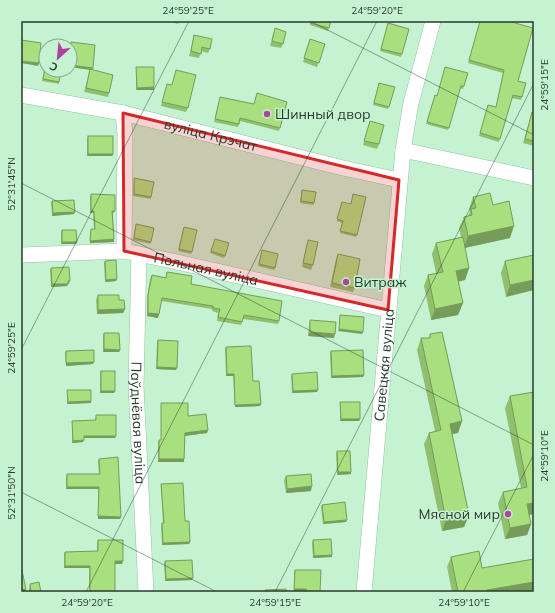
<svg xmlns="http://www.w3.org/2000/svg" width="555" height="613" viewBox="0 0 555 613" font-family="Mulish,sans-serif">
<style>
.lines{fill:none;stroke-linecap:round;stroke-linejoin:round}
.minor-casing{stroke:#96c2a2;stroke-width:16}
.minor{stroke:#fff;stroke-width:15}
.wall{fill:#90c06d}
.shaded-wall{fill:#769c59}
.building{fill:#a8df7f;stroke:#769c59}
.marked{fill:#d62828;fill-opacity:0.2;stroke:#d62828;stroke-width:3;stroke-linejoin:round}
.ticks{fill:none;stroke:#293b2e;stroke-width:1;stroke-opacity:0.45}
.poi-dot{fill:#af42a1;stroke:#c5f3d2;stroke-width:1.5}
.labels{text-anchor:middle;stroke-width:3;stroke-linejoin:round;paint-order:stroke}
.poi-label{font-size:14px;fill:#293b2e;stroke:#c5f3d2;text-anchor:start}
.street-label{font-size:14px;fill:#293b2e;stroke:#c5f3d2}
.neatline{fill:none;stroke:#293b2e;stroke-width:1.5}
.ticks-label{font-size:10px;text-anchor:middle;fill:#293b2e}
</style>
<rect width="100%" height="100%" fill="#c5f3d2"/>
<g class="lines">
<defs>
<g id="minor">
<path id="s1" d="M21 95 123 113 343 168 399 180"/>
<polyline points="123,113 125,134 124,251"/>
<polyline points="403,150 534,178"/>
<path id="s2" d="M139 254 136 386 146 592"/>
<path id="s3" d="M21 255 124 251 177 262 388 310"/>
<path id="s4" d="M364 592 403 150 411 103 433 21"/>
</g>
</defs>
<!-- minor casing -->
<use href="#minor" class="minor-casing"/>
<!-- minor -->
<use href="#minor" class="minor"/>
</g>
<!-- wall -->
<g class="wall">
<polygon points="168,21 179,21 178,24"/>
<polygon points="311,21 331,21 328,31 310,25"/>
<polygon points="480,21 518,81 522,97 521,100 512,98 499,142 479,136 488,105 496,107 503,73 468,63"/>
<polygon points="388,23 409,29 401,57 380,51"/>
<polygon points="275,28 283,44 281,48 270,46"/>
<polygon points="194,35 210,49 208,53 201,51 199,58 189,56"/>
<polygon points="310,39 325,44 317,67 303,62"/>
<polygon points="71,42 109,93 108,97 84,92 90,70 70,67 70,48"/>
<polygon points="45,67 59,82 59,84 42,81"/>
<polygon points="136,67 154,87 154,90 136,90"/>
<polygon points="176,70 188,108 186,112 161,106 167,84 172,85"/>
<polygon points="468,73 463,89 460,88 448,130 426,124 435,95 437,96"/>
<polygon points="379,83 395,87 388,109 373,105"/>
<polygon points="220,97 280,128 279,131 240,121 238,127 214,122"/>
<polygon points="532,112 534,113 534,146 523,143"/>
<polygon points="370,121 379,144 377,149 363,145"/>
<polygon points="88,136 113,154 112,156 87,156 87,138"/>
<polygon points="134,178 151,197 151,199 133,196 134,181"/>
<polygon points="302,190 314,203 313,205 300,203"/>
<polygon points="91,194 115,211 114,213 113,213 114,239 114,242 90,243 90,232 91,229 94,229 93,213 90,213 90,197"/>
<polygon points="473,197 493,205 510,238 465,248 469,268 465,280 458,282 463,303 458,315 431,320 424,286 428,275 436,273 432,254 436,243 461,237 459,228 464,217 468,216 470,212 469,209"/>
<polygon points="52,201 74,214 52,216 51,203"/>
<polygon points="342,202 357,235 356,237 340,233 342,223 337,221"/>
<polygon points="136,224 151,242 150,244 133,240"/>
<polygon points="183,229 192,252 191,254 178,251"/>
<polygon points="62,230 76,244 61,244 61,232"/>
<polygon points="215,239 229,243 224,258 210,253"/>
<polygon points="308,240 313,265 311,270 302,267 307,244"/>
<polygon points="262,250 275,268 274,270 258,266"/>
<polygon points="338,254 355,288 353,292 330,287 336,259"/>
<polygon points="534,255 506,297 501,273 505,261"/>
<polygon points="105,261 116,281 105,282 104,263"/>
<polygon points="51,268 70,281 69,284 68,284 67,286 51,287 50,270"/>
<polygon points="167,272 191,284 279,321 278,324 243,319 241,325 217,321 218,313 212,311 212,309 161,301 158,318 147,316 147,298 150,279 152,275 165,278"/>
<polygon points="98,295 119,300 125,309 123,313 97,314 96,300"/>
<polygon points="310,320 334,338 308,336 309,325"/>
<polygon points="104,333 120,350 119,352 103,352 103,335"/>
<polygon points="430,334 462,421 458,433 452,434 469,515 464,527 442,531 424,444 429,433 435,431 417,350 421,338 429,338"/>
<polygon points="158,340 176,370 156,369 157,342"/>
<polygon points="226,347 261,404 260,406 235,407 233,376 226,376 225,349"/>
<polygon points="66,351 93,364 66,366 65,353"/>
<polygon points="331,351 363,377 331,378 330,353"/>
<polygon points="101,371 115,391 114,393 100,393 100,373"/>
<polygon points="292,374 317,392 292,393 291,376"/>
<polygon points="67,390 91,401 91,403 67,404"/>
<polygon points="534,392 534,514 529,515 531,524 527,535 505,539 498,503 503,492 521,488 505,408 510,396"/>
<polygon points="340,402 360,419 359,421 340,421"/>
<polygon points="161,403 188,416 208,430 207,433 185,436 184,462 158,462 158,442 159,440 161,440"/>
<polygon points="96,415 115,438 84,438 83,442 72,443 72,421 95,420"/>
<polygon points="337,451 351,472 351,474 337,475 336,453"/>
<polygon points="99,459 120,519 98,519 98,489 66,489 66,476 67,474 99,474 98,461"/>
<polygon points="286,476 311,491 286,493 284,480"/>
<polygon points="161,484 185,521 190,542 189,544 162,545 161,525 162,523 163,523 161,486"/>
<polygon points="322,505 346,522 323,524 321,507"/>
<polygon points="98,540 122,564 115,564 115,592 89,592 89,568 64,568 64,554 65,552 97,551 97,542"/>
<polygon points="313,540 332,555 332,557 313,558 312,543"/>
<polygon points="451,557 482,568 534,559 534,591 526,592 452,592 447,567"/>
<polygon points="165,561 192,580 165,581 164,563"/>
<polygon points="295,570 320,592 306,592 306,591 294,591 294,572"/>
<polygon points="30,584 41,592 29,592 29,588"/>
</g>
<!-- shaded-wall -->
<g class="shaded-wall">
<polygon points="21,61 39,63 38,66 21,63"/>
<polygon points="70,65 93,68 92,70 70,67"/>
<polygon points="154,87 154,90 136,90 137,88"/>
<polygon points="88,154 113,154 112,156 87,156"/>
<polygon points="91,211 94,211 93,213 90,213"/>
<polygon points="75,212 74,214 52,216 53,213"/>
<polygon points="514,226 510,238 464,248 468,236"/>
<polygon points="114,239 114,242 90,243 90,241"/>
<polygon points="62,242 77,242 76,244 61,244"/>
<polygon points="469,268 465,280 451,283 456,271"/>
<polygon points="117,279 116,281 105,282 106,280"/>
<polygon points="534,280 534,290 506,297 510,285"/>
<polygon points="52,284 68,284 67,286 51,287"/>
<polygon points="463,303 458,315 431,320 435,309"/>
<polygon points="125,309 123,313 97,314 98,310"/>
<polygon points="148,313 159,314 158,318 147,316"/>
<polygon points="339,329 363,332 362,334 338,331"/>
<polygon points="310,332 335,334 334,338 308,336"/>
<polygon points="104,349 120,350 119,352 103,352"/>
<polygon points="94,362 93,364 66,366 66,363"/>
<polygon points="157,367 177,368 176,370 156,369"/>
<polygon points="227,374 234,374 233,376 226,376"/>
<polygon points="364,375 363,377 331,378 332,376"/>
<polygon points="318,390 317,392 292,393 293,391"/>
<polygon points="101,391 115,391 114,393 100,393"/>
<polygon points="91,401 91,403 67,404 68,402"/>
<polygon points="261,404 260,406 235,407 235,405"/>
<polygon points="341,419 360,419 359,421 340,421"/>
<polygon points="462,421 458,433 446,435 450,424"/>
<polygon points="208,430 207,433 184,436 185,433"/>
<polygon points="84,436 116,436 115,438 83,438"/>
<polygon points="84,440 83,442 72,443 73,441"/>
<polygon points="159,459 184,459 184,462 158,462"/>
<polygon points="338,472 351,472 351,474 337,475"/>
<polygon points="312,486 311,491 286,493 287,489"/>
<polygon points="67,487 99,487 98,489 66,489"/>
<polygon points="534,503 534,514 523,516 527,504"/>
<polygon points="469,515 464,527 442,531 446,520"/>
<polygon points="98,516 121,517 120,519 98,519"/>
<polygon points="347,520 346,522 323,524 324,522"/>
<polygon points="531,524 527,535 505,539 510,528"/>
<polygon points="190,542 189,544 162,545 163,543"/>
<polygon points="332,555 332,557 313,558 314,556"/>
<polygon points="115,561 123,561 122,564 114,564"/>
<polygon points="65,566 90,566 89,568 64,568"/>
<polygon points="193,578 192,580 165,581 166,579"/>
<polygon points="534,582 534,591 526,592 486,592 487,590"/>
<polygon points="26,589 25,592 21,592 21,590"/>
<rect x="294" y="589" width="12" height="2"/>
</g>
<!-- building -->
<g class="building">
<polygon points="311,21 331,21 329,28 310,23"/>
<polygon points="480,21 508,21 533,28 518,81 526,83 522,97 513,95 500,139 480,133 488,105 496,107 504,70 469,60"/>
<polygon points="388,23 409,29 402,54 381,49"/>
<polygon points="275,28 286,32 283,44 272,41"/>
<polygon points="194,35 212,39 210,49 202,47 201,54 191,51"/>
<polygon points="310,39 325,44 319,63 304,58"/>
<polygon points="21,40 41,43 39,63 21,61"/>
<polygon points="71,42 95,45 93,68 70,65 70,53"/>
<polygon points="45,67 46,67 46,70 61,70 59,82 43,79"/>
<polygon points="136,67 154,67 154,87 137,88"/>
<polygon points="445,67 468,73 464,86 461,86 449,128 427,122 435,95 437,96"/>
<polygon points="90,69 113,75 109,93 86,88"/>
<polygon points="176,70 196,75 188,108 162,102 167,84 172,85"/>
<polygon points="379,83 395,87 389,107 374,103"/>
<polygon points="257,93 287,102 280,128 240,118 239,124 215,119 220,97 254,104"/>
<polygon points="532,112 534,113 534,141 525,139"/>
<polygon points="370,121 384,125 379,144 364,141"/>
<rect x="88" y="136" width="25" height="18"/>
<polygon points="134,178 154,182 151,197 134,194"/>
<polygon points="302,190 316,192 314,203 301,201"/>
<polygon points="490,193 493,205 509,201 514,226 468,236 464,217 472,215 471,209 476,208 473,197"/>
<polygon points="91,194 115,195 115,211 112,211 114,239 90,241 91,229 95,229 94,211 91,211"/>
<polygon points="353,194 366,197 357,235 340,231 343,221 337,219 342,202 351,204"/>
<polygon points="74,200 75,212 53,213 52,201"/>
<polygon points="136,224 154,228 151,242 134,238"/>
<polygon points="184,227 197,230 192,252 179,249"/>
<polygon points="62,230 76,230 77,242 62,242"/>
<polygon points="463,237 469,268 456,271 463,303 435,309 428,275 443,272 436,243"/>
<polygon points="215,239 229,243 225,256 211,251"/>
<polygon points="308,240 318,242 313,265 303,263"/>
<polygon points="262,250 278,254 275,268 259,264"/>
<polygon points="338,254 360,259 355,288 332,283"/>
<polygon points="534,255 534,280 510,285 505,261"/>
<polygon points="116,260 117,279 106,280 105,261"/>
<polygon points="69,267 70,281 68,281 68,284 52,284 51,268"/>
<polygon points="167,272 192,276 191,284 282,301 279,321 244,315 242,322 218,317 220,309 213,308 213,306 162,298 159,314 148,313 148,295 152,275 166,278"/>
<polygon points="98,295 119,295 119,300 124,300 125,309 98,310"/>
<polygon points="340,315 364,317 363,332 339,329"/>
<polygon points="310,320 336,322 335,334 310,332"/>
<polygon points="442,332 462,421 450,424 469,515 446,520 429,433 441,430 421,338 430,338 430,334"/>
<polygon points="104,333 119,333 120,350 104,349"/>
<polygon points="158,340 178,341 177,368 157,367"/>
<polygon points="251,346 253,381 259,381 261,404 235,405 234,374 227,374 226,347"/>
<polygon points="94,350 94,362 66,363 66,351"/>
<polygon points="363,350 364,375 332,376 331,351"/>
<rect x="101" y="371" width="14" height="20"/>
<polygon points="317,372 318,390 293,391 292,374"/>
<polygon points="67,390 91,390 91,401 68,402"/>
<polygon points="534,392 534,503 527,504 531,524 510,528 503,492 527,487 510,396"/>
<polygon points="340,402 360,402 360,419 341,419"/>
<polygon points="161,403 188,403 188,416 206,414 208,430 185,433 184,459 159,459 159,440 161,440"/>
<polygon points="96,415 116,415 116,436 84,436 84,440 73,441 72,421 96,420"/>
<polygon points="337,451 350,451 351,472 338,472"/>
<polygon points="118,457 121,517 98,516 99,487 67,487 67,474 100,474 99,459"/>
<polygon points="311,474 312,486 287,489 286,476"/>
<polygon points="183,483 185,521 189,521 190,542 163,543 162,523 164,523 161,484"/>
<polygon points="345,502 347,520 324,522 322,505"/>
<polygon points="331,539 332,555 314,556 313,540"/>
<polygon points="98,540 123,540 123,561 115,561 115,592 90,592 90,566 65,566 65,552 98,551"/>
<polygon points="479,551 482,568 534,559 534,582 487,590 487,592 458,592 451,557"/>
<polygon points="192,560 193,578 166,579 165,561"/>
<polygon points="21,566 26,589 21,590"/>
<polygon points="295,570 321,570 320,592 307,592 306,589 294,589"/>
<polygon points="39,582 41,592 31,592 30,584"/>
<polygon points="286,589 286,592 265,592 265,590"/>
</g>
<!-- marked area -->
<path class="marked" d="M123 113 399 180 388 310 124 251Z"/>
<!-- ticks -->
<path class="ticks" d="M310 21 534 135M21 183 534 445M21 350 189 21M21 492 217 592M86 592 377 21M275 592 534 83M463 592 534 454"/>
<!-- markers -->
<g class="poi-dot">
<circle cx="267" cy="114" r="4"/>
<circle cx="346" cy="282" r="4"/>
<circle cx="508" cy="514" r="4"/>
</g>
<g class="labels">
<!-- poi labels -->
<g class="poi-label">
<text x="275" y="119">Шинный двор</text>
<text x="354" y="287">Витраж</text>
<text x="500" y="519" text-anchor="end">Мясной мир</text>
</g>
<!-- street labels -->
<g class="street-label">
<text dy="5" stroke="none"><textPath href="#s1" startOffset="194">вуліца Крэчат</textPath></text>
<text dy="5" stroke="none"><textPath href="#s3" startOffset="187">Польная вуліца</textPath></text>
<text dy="5" stroke="none"><textPath href="#s4" startOffset="228">Савецкая вуліца</textPath></text>
<text dy="5" stroke="none"><textPath href="#s2" startOffset="169">Паўднёвая вуліца</textPath></text>
</g>
</g>
<!-- border -->
<rect width="555" height="613" fill="none" stroke="#c5f3d2" stroke-width="44"/>
<!-- north arrow -->
<g transform="translate(58 58) rotate(207)"><circle r="19" fill="#c5f3d2" stroke="#87a990"/>
<path d="M0-3L7 15L0 10L-7 15Z" fill="#af42a1"/>
<text y="-6" font-size="11" font-weight="bold" text-anchor="middle" fill="#293b2e">С</text>
</g>
<rect x="22" y="22" width="511" height="569" class="neatline"/>
<g class="ticks-label">
<text x="188" y="14">24°59'25"E</text>
<text x="377" y="14">24°59'20"E</text>
<text transform="translate(544 85) rotate(-90)" y="4">24°59'15"E</text>
<text transform="translate(11 184) rotate(-90)" y="4">52°31'45"N</text>
<text transform="translate(11 348) rotate(-90)" y="4">24°59'25"E</text>
<text transform="translate(544 456) rotate(-90)" y="4">24°59'10"E</text>
<text transform="translate(11 493) rotate(-90)" y="4">52°31'50"N</text>
<text x="87" y="606">24°59'20"E</text>
<text x="275" y="606">24°59'15"E</text>
<text x="464" y="606">24°59'10"E</text>
</g>
</svg>
